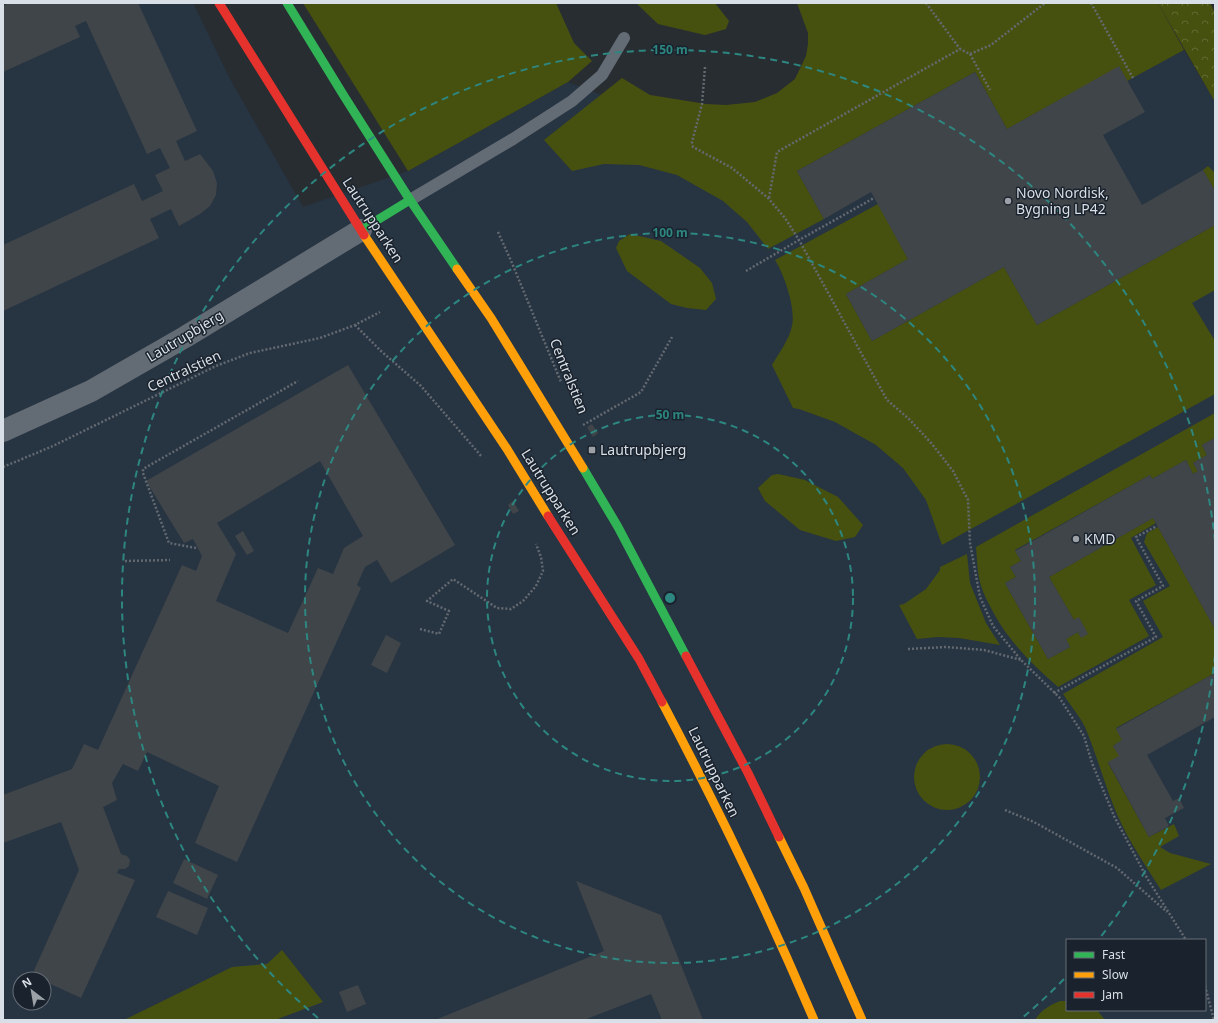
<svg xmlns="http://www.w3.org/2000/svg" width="1218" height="1023" viewBox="0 0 1218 1023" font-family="'Noto Sans',sans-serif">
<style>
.built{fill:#273442;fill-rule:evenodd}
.grass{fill:#47510f}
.forest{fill:url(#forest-crowns)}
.building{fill:#404549;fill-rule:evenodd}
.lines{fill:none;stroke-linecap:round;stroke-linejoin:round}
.path{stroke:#636970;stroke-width:2.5;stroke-dasharray:2 2;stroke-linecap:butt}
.lane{stroke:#636b74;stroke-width:12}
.street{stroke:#636b74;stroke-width:22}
.fast{stroke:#30b455;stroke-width:9}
.slow{stroke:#ff9f0a;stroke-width:9}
.jam{stroke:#e5322d;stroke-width:9}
.ring{fill:none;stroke:#2d8680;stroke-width:2;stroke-dasharray:7 5}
.poi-dot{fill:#9ba1a7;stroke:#1a232d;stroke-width:1.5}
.labels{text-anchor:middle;stroke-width:3;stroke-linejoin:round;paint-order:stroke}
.poi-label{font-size:14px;fill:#d9dfe6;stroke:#1a232d;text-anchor:start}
.street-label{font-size:14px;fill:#d9dfe6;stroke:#1a232d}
.centre{fill:#2d8680;stroke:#1a232d;stroke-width:2}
.ring-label{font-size:12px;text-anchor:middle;font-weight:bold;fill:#2d8680;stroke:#1a232d;stroke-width:3;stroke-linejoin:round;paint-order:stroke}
</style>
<defs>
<pattern id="forest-crowns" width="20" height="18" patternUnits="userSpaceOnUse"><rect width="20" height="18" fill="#47510f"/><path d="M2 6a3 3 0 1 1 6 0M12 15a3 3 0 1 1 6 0" fill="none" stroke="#616a32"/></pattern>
</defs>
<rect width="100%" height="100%" fill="#282d32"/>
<!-- built -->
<path class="built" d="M3 3H193L230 79 303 207 408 171 568 82 797 171 975 72 1007 129 1119 66 1127 80 1184 50 1215 102V1020H3ZM1067 940H1205V1010H1067ZM20 979H44V1003H20Z"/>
<!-- grass -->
<g class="grass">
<polygon points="303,3 556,3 574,43 592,61 568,82 408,171"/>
<polygon points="636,3 715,3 729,21 726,29 705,35 658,24"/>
<polygon points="797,3 1158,3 1184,50 1127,81 1119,67 1007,129 975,72 797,171 824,219 768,249 747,222 723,201 677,175 639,165 604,164 572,171 544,140 622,78 650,95 706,104 726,105 755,102 777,93 795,79 806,56 808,44 808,33"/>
<polygon points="1208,166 1215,173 1215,191 1203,170"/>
<path d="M878 204 908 259 846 294 872 341 1004 267 1037 325 1215 225V290L1192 303 1215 341V394L942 545 926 500 903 468 876 445 835 422 799 409 793 408 772 365C779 353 789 340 792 326 796 308 784 274 775 260Z"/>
<polygon points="630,234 661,241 700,268 712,283 716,299 706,310 687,308 671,304 627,271 616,248 619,241"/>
<path d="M1215 413V438L1202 445 1207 455 1193 463 1198 471 1193 474 1186 460 1152 479 1150 475 1015 550 1021 561 1010 567 1016 577 1005 583 1048 659 1070 647 1066 639 1078 632 1081 638 1079 618 1074 620 1049 577 1153 518 1156 523 1131 538 1156 585 1129 600 1149 636 1058 687C1031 663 1006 639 990 606 985 597 981 588 979 578 977 568 977 557 976 547Z"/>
<polygon points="778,474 805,480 838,497 863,525 855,537 836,541 800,530 765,501 758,488 772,475"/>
<path d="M1158 527 1215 629V673L1116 728 1122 740 1113 746 1120 756 1108 763 1149 837 1174 824 1179 836 1160 847 1170 853 1211 864 1161 890C1148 869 1134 849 1123 827 1107 795 1099 760 1085 727 1079 715 1070 705 1063 694L1163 637 1143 601 1170 586 1144 542 1147 533Z"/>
<polygon points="967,554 970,583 986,623 1000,645 959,638 938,637 917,639 899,605 904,604 926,589 940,570 940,567"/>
<circle cx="947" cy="777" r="33"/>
<polygon points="282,950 323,1002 275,1020 124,1020 232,967 267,964"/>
<path d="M1060 1001H1067V1010H1097L1105 1020H1035C1041 1010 1050 1005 1060 1001Z"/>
</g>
<!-- forest -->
<polygon class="forest" points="1158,3 1210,3 1215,13 1215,102"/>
<!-- building -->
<g class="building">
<polygon points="9,3 138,3 197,131 176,141 185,161 200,154 213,171 217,183 216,195 210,206 200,214 179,226 171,209 150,219 159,238 3,311 3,245 134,184 142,201 163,191 155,175 170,168 160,148 147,154 86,21 75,26 80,37 3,72 3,6"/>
<polygon points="1119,66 1145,112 1103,135 1142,205 1203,170 1215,191 1215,225 1037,325 1004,267 872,341 846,294 908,259 871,192 824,219 797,171 975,72 1007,129"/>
<path d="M348 365 455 545 391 583 377 560 365 567 357 585 361 588 237 862 195 843 219 786 147 752 138 771 123 764 112 783 117 800 103 807 121 854 127 856 130 860 129 866 125 869H119L117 873 135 880 81 998 44 981V979H40L32 975 79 870 61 822 3 843V795L72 769 84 744 98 750 182 565 196 571 202 556 193 539 184 543 146 481ZM320 461 363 536 344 548 333 574 318 568 288 633 216 601 236 554 217 523Z"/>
<polygon points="592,424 598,433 593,437 587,427"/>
<polygon points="1215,438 1215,629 1153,518 1049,577 1074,620 1079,617 1088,634 1081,638 1078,632 1066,639 1070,647 1048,659 1005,583 1016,577 1010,567 1021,561 1015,551 1150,475 1152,479 1186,460 1193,474 1198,471 1193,463 1207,455 1202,445"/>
<polygon points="513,501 519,511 513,514 508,505"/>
<polygon points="243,531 254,551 247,555 235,536"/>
<polygon points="386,635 401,643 387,673 371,665"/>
<polygon points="1215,673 1215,717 1147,755 1173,801 1179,798 1184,808 1165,818 1169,826 1149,837 1108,762 1119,756 1113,746 1122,740 1116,729"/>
<polygon points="184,859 218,875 207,899 173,883"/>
<polygon points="576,881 661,915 703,1020 662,1020 651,994 584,1020 435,1020 604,951"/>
<polygon points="168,891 208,908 197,935 156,917"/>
<polygon points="358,985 366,1004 347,1012 339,992"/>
</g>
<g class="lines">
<!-- path -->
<g class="path">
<polyline points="926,3 960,49"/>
<polyline points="1091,3 1133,78"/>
<polyline points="970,54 990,90"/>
<polyline points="705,67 702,104 692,142 693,147 732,168 768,198 785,218 799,240 887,400 909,419 932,444 953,471 968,500 970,543 980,597 993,626 1021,660 1059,697 1084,736 1092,763 1114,816 1147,878 1186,940"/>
<polyline points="769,198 777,152 960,49 970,54 991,45 1045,3"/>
<polyline points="498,232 512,263 561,382"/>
<polyline points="746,271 799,240 874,198"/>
<polyline points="355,325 381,351 421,386 482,457"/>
<polyline points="583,425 641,392 672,337"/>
<polyline points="3,467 53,446 216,366 250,353 320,338 355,325 380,312"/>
<polyline points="196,548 169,543 143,473 143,469 298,381"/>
<polyline points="125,561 170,560"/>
<polyline points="420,629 439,634 449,611 427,601 453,579 497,608 511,609 523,601 536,586 543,571 541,557 536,544"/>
<polyline points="908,649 946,647 984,650 1021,660"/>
<polyline points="1054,693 1156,637 1136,601 1163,586 1136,537 1157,526"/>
<polyline points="1005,810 1034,822 1117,868 1167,912"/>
<polyline points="1205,986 1214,1020"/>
</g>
<!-- lane -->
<polyline class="lane" points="410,200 513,139 572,101 602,75 624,38"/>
<!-- street -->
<polyline class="street" points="3,431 91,391 185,337 361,230"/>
<!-- fast -->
<g class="fast">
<polyline points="287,3 344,96 410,200 457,269"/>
<polyline points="361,230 410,200"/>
<polyline points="583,468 618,527 686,656"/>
</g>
<!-- slow -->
<g class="slow">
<polyline points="364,235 507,449 548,516"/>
<polyline points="457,269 491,318 583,468"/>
<path d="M662 702C717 806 768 912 814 1020"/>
<polyline points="779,837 804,888 862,1020"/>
</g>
<!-- jam -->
<g class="jam">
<polyline points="219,3 364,235"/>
<polyline points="548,516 639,659 662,702"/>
<polyline points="686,656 748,773 779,837"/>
</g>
</g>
<!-- distance rings -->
<g class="ring">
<circle cx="670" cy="598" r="183"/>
<circle cx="670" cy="598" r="365"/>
<path d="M1215 655A548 548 0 0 1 1099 939M1064 979A548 548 0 0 1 1022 1018M318 1018A548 548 0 1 1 1215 541"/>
</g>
<!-- markers -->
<g class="poi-dot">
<circle cx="1008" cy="201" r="4"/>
<rect x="588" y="446" width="8" height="8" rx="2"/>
<circle cx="1076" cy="539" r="4"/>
</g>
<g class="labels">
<!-- poi labels -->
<g class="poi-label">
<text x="1016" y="198">Novo Nordisk,<tspan x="1016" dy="16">Bygning LP42</tspan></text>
<text x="600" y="455">Lautrupbjerg</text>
<text x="1084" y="544">KMD</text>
</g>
<!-- street labels -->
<g class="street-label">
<text transform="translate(373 220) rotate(57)" y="5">Lautrupparken</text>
<text transform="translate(185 336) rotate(-31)" y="5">Lautrupbjerg</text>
<text transform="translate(184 371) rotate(-25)" y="5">Centralstien</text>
<text transform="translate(569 376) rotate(68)" y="5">Centralstien</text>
<text transform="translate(551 492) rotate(58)" y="5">Lautrupparken</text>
<text transform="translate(714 772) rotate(64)" y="5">Lautrupparken</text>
</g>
</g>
<circle cx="670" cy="598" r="6" class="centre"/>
<g class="ring-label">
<text x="670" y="54">150 m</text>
<text x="670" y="237">100 m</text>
<text x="670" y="419">50 m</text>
</g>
<!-- border -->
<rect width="1218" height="1023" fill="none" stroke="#d9dfe6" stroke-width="8"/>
<!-- legend -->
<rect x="1066" y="939" width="140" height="72" fill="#1a232d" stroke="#666e77"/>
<rect x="1074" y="952" width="20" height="6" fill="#30b455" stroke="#666e77"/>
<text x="1102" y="959" font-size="12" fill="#d9dfe6">Fast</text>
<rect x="1074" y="972" width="20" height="6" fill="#ff9f0a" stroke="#666e77"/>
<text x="1102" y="979" font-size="12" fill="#d9dfe6">Slow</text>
<rect x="1074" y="992" width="20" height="6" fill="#e5322d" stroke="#666e77"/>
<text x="1102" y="999" font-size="12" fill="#d9dfe6">Jam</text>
<!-- north arrow -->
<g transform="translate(32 991) rotate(329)"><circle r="19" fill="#1a232d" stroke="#666e77"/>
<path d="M0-3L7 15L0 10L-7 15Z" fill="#9ba1a7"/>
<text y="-6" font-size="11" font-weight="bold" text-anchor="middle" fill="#d9dfe6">N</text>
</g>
</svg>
